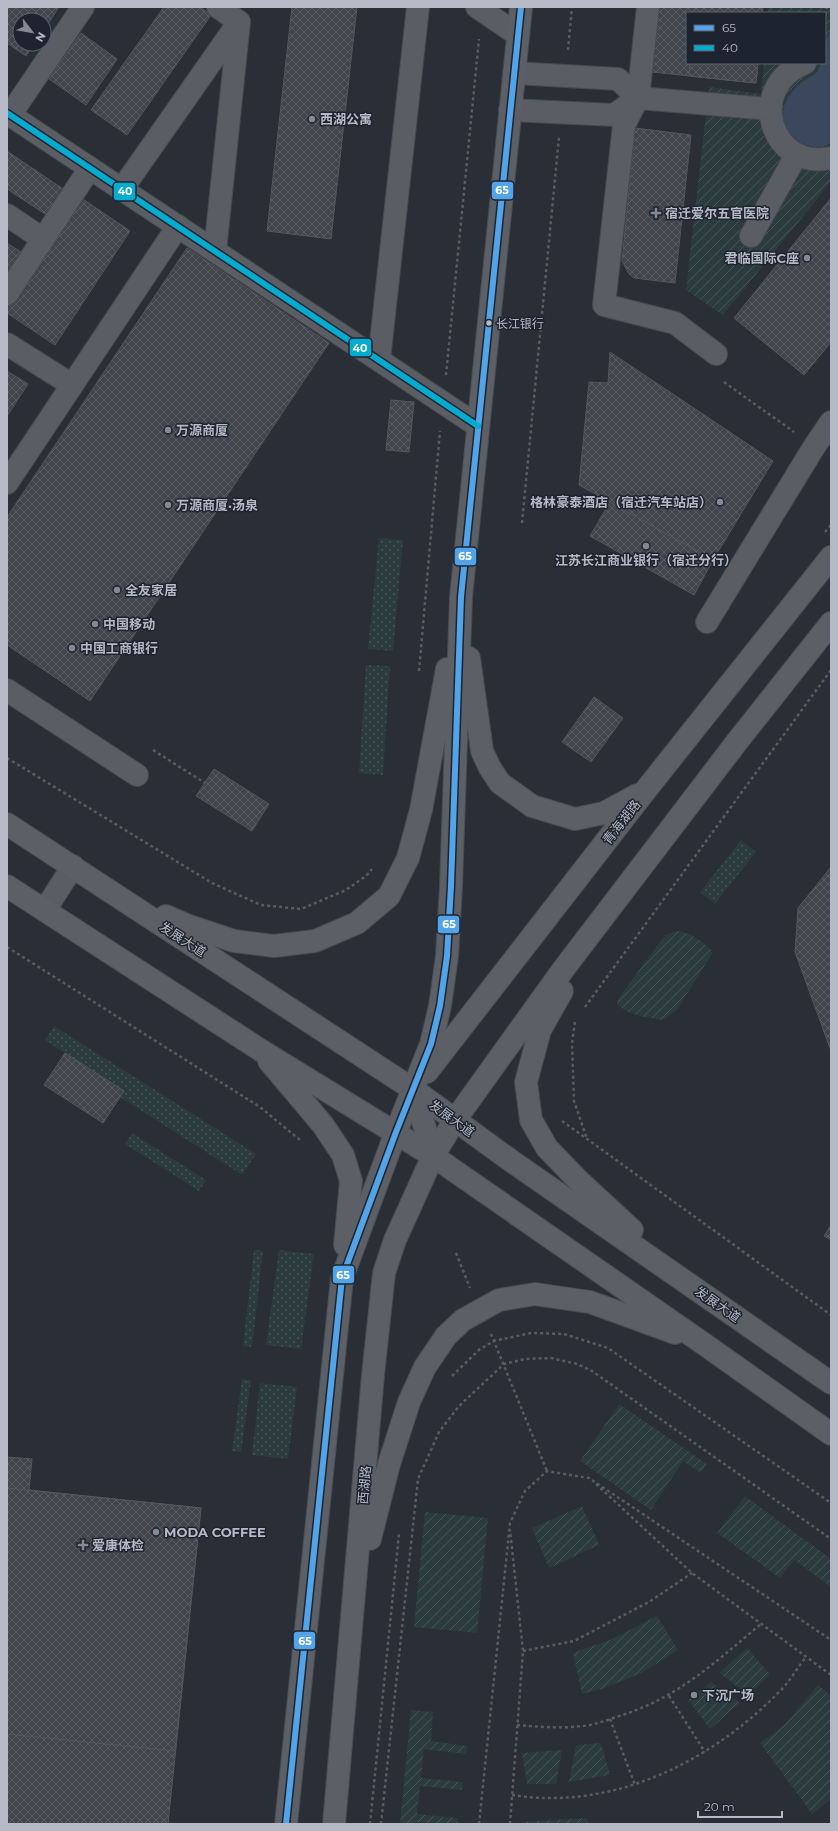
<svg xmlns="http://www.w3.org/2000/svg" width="838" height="1831" viewBox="0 0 838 1831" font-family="Montserrat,'Noto Sans SC',sans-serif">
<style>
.grass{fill:url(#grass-dots)}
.garden{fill:url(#garden-furrows)}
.water{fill:#3b475d}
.building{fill:url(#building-cross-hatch);stroke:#52565d}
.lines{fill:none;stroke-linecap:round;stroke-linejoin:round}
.minor-casing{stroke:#46494e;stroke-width:24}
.major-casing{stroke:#484b52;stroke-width:24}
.path{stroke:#595c61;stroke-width:2.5;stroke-dasharray:3 3;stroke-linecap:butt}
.minor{stroke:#5a5d63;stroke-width:22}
.major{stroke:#5c5f65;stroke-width:22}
.bus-1-casing{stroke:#1e242f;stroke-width:9}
.bus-2-casing{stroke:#1e242f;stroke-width:9}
.bus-1{stroke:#53a3e8;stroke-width:6}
.bus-2{stroke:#06acd0;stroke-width:6}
.poi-dot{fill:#848994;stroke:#1e242f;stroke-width:1.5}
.bus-dot{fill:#b5bac6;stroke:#1e242f;stroke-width:1.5}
.labels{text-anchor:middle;stroke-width:3;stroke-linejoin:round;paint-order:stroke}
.bus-label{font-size:12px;fill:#b5bac6;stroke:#1e242f;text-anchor:start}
.poi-label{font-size:13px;font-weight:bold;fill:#b5bac6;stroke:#1e242f;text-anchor:start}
.street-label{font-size:13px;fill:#b5bac6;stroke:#1e242f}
.line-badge{stroke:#1e242f;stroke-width:1.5}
.badge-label{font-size:11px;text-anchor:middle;font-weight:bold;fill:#fff}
</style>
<defs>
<pattern id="grass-dots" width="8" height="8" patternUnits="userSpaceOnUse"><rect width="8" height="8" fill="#2c3b3e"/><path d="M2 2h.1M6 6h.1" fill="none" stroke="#485558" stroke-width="1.8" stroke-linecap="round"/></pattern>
<pattern id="garden-furrows" width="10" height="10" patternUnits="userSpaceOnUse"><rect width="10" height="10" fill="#2c3b3e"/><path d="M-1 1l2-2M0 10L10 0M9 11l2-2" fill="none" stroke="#485558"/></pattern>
<pattern id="building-cross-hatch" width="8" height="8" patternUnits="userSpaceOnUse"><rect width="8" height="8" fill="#41444a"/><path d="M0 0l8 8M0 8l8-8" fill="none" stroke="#5a5d63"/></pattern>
</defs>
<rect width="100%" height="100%" fill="#2a2e36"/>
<!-- grass -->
<g class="grass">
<polygon points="379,538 403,540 393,651 368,649"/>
<polygon points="366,665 390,666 383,775 359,773"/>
<polygon points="741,840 756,852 715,904 700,892"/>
<polygon points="54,1026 256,1154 242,1175 120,1097 124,1091 45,1040"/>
<polygon points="132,1133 206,1180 199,1191 125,1144"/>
<polygon points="254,1250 263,1251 252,1347 243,1346"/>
<polygon points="279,1250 314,1254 301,1349 266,1345"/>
<polygon points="242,1379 251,1380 241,1452 232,1451"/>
<polygon points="260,1383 297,1387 288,1459 252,1455"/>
</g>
<!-- garden -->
<g class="garden">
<polygon points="768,7 831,7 831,182 723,315 686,290 709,87 761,94 764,63 825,63 825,13 768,13"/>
<path d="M676 931C689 931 705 943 713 952L677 1010 667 1017 662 1020 640 1016 628 1012 617 1005 618 999 665 935Z"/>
<polygon points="619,1404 707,1464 701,1473 683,1461 651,1510 580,1461"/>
<polygon points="745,1496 831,1559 831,1587 794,1560 780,1578 717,1533"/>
<polygon points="582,1506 599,1545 549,1568 532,1528"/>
<polygon points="425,1512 488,1518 477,1633 414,1627"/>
<polygon points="657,1616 678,1650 642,1673 602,1689 582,1694 573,1653 612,1639"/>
<polygon points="747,1648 770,1674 749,1695 719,1673"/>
<polygon points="711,1682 740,1703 710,1729 688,1700"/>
<polygon points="818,1685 831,1696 831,1799 812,1814 760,1743 784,1725"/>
<polygon points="411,1710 433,1712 431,1741 467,1746 466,1754 424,1749 421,1778 463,1782 462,1790 420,1786 417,1814 458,1818 458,1824 416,1822 415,1824 400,1824"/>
<polygon points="601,1743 610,1775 569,1782 576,1745"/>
<polygon points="562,1750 556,1784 527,1784 522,1753"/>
<polygon points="587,1818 588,1824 523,1824 523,1822"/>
</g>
<!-- water -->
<path class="water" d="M831 26V143C823 148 816 148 807 145 798 142 787 135 784 126 779 109 789 92 802 82 811 76 818 75 821 63H825V46Z"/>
<!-- building -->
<g class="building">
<polygon points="7,7 59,7 44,30 44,20 20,20 20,44 34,44 26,56 7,43"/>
<polygon points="164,7 200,7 211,15 127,135 91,110"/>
<polygon points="292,7 357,7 331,239 267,231"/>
<polygon points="659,7 763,7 762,13 687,13 687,63 758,63 756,83 652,72"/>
<polygon points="695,7 763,7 762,13 695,13"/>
<polygon points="81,33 117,59 86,105 49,79"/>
<polygon points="690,63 758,63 756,83 689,76"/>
<polygon points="635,128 691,135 675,283 634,278 629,274 622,261"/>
<polygon points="7,151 66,191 48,216 7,189"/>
<polygon points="77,195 130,231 55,345 7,313 7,301"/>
<polygon points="831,198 831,342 804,375 734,318"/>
<polygon points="7,243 24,254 7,280"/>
<polygon points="187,248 329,343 90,701 7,645 7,517"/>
<polygon points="610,352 773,461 713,560 579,485 589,382 608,383"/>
<polygon points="7,371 28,384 7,416"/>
<polygon points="391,400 414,402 409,452 386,450"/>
<polygon points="610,502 713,560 694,595 590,536"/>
<polygon points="594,697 623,718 591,762 562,742"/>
<polygon points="214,769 269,804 252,831 196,796"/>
<polygon points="831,867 831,1051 795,952 798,908"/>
<polygon points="65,1053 124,1091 103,1123 44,1085"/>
<polygon points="831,1225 831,1240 824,1236"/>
<polygon points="7,1457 32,1459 29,1490 201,1508 168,1824 7,1824"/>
<polygon points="7,1488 201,1508 175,1751 7,1734"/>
</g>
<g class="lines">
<defs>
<g id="minor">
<polyline points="218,7 239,22"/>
<polyline points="477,7 518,35"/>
<polyline points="648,7 638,98 624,125 604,305 675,323 716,354"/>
<path d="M805 63C746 86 769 171 831 158"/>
<polyline points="638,98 770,109"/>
<polyline points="510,110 614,115 638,98 618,79 514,73"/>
<polyline points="7,113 478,426"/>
<polyline points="10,115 83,7"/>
<polyline points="122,189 239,22 215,251"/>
<polyline points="7,215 43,239"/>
<polyline points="751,236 797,154"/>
<polyline points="7,294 90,168"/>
<polyline points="7,344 72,385"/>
<polyline points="379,360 418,7"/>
<polyline points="7,483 178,226"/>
<polyline points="707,622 814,447 831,422"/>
<polyline points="7,690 137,775"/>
<polyline points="45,910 73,866"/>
</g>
<g id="major">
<polyline points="469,658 482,751 490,768 500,783 532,806 575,819 604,813 637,795"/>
<polyline points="7,824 414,1090 510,1160 831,1383"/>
<polyline points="7,886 262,1051 433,1156 704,1344 831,1434"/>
<polyline points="166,916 189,926 234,941 274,946 315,941 357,923 389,896 408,858 421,810 447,669"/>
<polyline points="562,991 540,1030 526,1082 531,1120 547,1148 578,1180 632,1230"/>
<polyline points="269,1061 323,1125 343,1155 351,1181 345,1245"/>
<polyline points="427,1072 645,791 831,557"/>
<polyline points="414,1090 433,1156"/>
<polyline points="370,1539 389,1464 409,1402 425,1367 446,1336 463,1320 499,1300 535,1294 590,1302 675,1333"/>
<polyline points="286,1824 342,1278 396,1132 431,1044 440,1006 447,956 451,886 461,597 521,7"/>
<polyline points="334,1824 373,1375 384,1273 395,1240 433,1156 455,1120 562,971 736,743 831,623"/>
</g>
</defs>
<!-- minor casing -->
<use href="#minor" class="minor-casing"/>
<!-- major casing -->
<use href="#major" class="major-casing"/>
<!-- path -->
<g class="path">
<polyline points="825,15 827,7"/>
<polyline points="568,50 572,7"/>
<polyline points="446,375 479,39"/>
<polyline points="724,382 794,432"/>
<polyline points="522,523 559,137"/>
<polyline points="825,532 831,525"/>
<polyline points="419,671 440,431"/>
<polyline points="153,750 205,783"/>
<polyline points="7,758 212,883 261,905 301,909 346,890 366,876 372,869"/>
<polyline points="7,947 260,1107 300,1140"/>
<polyline points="585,1007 831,670"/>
<polyline points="575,1022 572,1043 574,1101 587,1139"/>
<polyline points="562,1121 831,1315"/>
<polyline points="456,1253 470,1288"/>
<polyline points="491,1334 547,1471"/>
<polyline points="452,1376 480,1349 494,1341 531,1333 564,1334 608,1348 831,1503"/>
<polyline points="596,1484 692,1573 831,1675"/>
<polyline points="523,1651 574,1641 649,1602 692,1573"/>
<polyline points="669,1696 705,1752"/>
<polyline points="610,1719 635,1785"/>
<path d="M517 1725C541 1727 566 1729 590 1725 599 1723 608 1720 616 1717 677 1699 714 1663 761 1624"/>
<path d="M512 1795C611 1811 709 1763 778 1693 789 1683 797 1668 806 1657"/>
<polyline points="370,1824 399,1534"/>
<polyline points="381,1824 418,1479 439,1432 459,1406 504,1364 525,1359 551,1358 577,1364 592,1371 831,1539"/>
<polyline points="479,1824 510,1523 525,1491 547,1471 589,1478 831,1640"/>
<polyline points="510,1824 523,1651 510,1530"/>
</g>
<!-- minor -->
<use href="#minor" class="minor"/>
<!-- major -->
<use href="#major" class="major"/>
<defs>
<polyline id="bus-1" points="286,1824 342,1278 396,1132 431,1044 440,1006 447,956 451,886 461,597 521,7"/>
<polyline id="bus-2" points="7,113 478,426"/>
</defs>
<!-- bus-1 casing -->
<use href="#bus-1" class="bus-1-casing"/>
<!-- bus-2 casing -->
<use href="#bus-2" class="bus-2-casing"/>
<!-- bus-1 -->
<use href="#bus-1" class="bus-1"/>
<!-- bus-2 -->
<use href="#bus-2" class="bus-2"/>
</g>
<!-- markers -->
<g class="poi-dot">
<circle cx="312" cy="119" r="4"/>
<path d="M654 207h4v4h4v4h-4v4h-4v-4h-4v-4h4z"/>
<circle cx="807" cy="258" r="4"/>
<circle cx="168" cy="430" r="4"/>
<circle cx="720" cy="502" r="4"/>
<circle cx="168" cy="505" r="4"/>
<circle cx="646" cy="546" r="4"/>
<circle cx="117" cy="590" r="4"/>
<circle cx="95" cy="624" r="4"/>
<circle cx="72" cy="648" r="4"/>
<circle cx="156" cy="1532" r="4"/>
<path d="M81 1539h4v4h4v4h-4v4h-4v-4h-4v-4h4z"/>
<circle cx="694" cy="1695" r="4"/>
</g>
<circle class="bus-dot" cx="489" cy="323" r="3.5"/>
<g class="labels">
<!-- bus labels -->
<g class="bus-label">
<text x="496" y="328">长江银行</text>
</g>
<!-- poi labels -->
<g class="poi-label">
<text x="320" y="124">西湖公寓</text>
<text x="665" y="218">宿迁爱尔五官医院</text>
<text x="799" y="263" text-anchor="end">君临国际C座</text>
<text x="176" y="435">万源商厦</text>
<text x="712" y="507" text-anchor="end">格林豪泰酒店（宿迁汽车站店）</text>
<text x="176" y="510">万源商厦·汤泉</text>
<text x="646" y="565" text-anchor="middle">江苏长江商业银行（宿迁分行）</text>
<text x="125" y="595">全友家居</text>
<text x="103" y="629">中国移动</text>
<text x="80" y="653">中国工商银行</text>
<text x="164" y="1537">MODA COFFEE</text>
<text x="92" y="1550">爱康体检</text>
<text x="702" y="1700">下沉广场</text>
</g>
<!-- street labels -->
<g class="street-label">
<text transform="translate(621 822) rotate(-52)" y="5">青海湖路</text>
<text transform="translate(183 939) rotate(33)" y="5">发展大道</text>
<text transform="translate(452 1118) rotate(36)" y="5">发展大道</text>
<text transform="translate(718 1304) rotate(35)" y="5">发展大道</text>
<text transform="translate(364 1485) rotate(-85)" y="5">西湖路</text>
</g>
</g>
<g class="line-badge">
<rect x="491" y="181" width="23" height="19" rx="4" fill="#53a3e8"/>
<rect x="113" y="182" width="23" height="19" rx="4" fill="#06acd0"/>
<rect x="349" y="338" width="23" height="19" rx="4" fill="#06acd0"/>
<rect x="454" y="547" width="23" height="19" rx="4" fill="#53a3e8"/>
<rect x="437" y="915" width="23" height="19" rx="4" fill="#53a3e8"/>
<rect x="332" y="1265" width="23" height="19" rx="4" fill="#53a3e8"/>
<rect x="293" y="1631" width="23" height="19" rx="4" fill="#53a3e8"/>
</g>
<g class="badge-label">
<text x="502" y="194">65</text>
<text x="125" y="195">40</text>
<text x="360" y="352">40</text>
<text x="465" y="560">65</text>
<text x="449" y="928">65</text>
<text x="343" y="1279">65</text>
<text x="305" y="1645">65</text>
</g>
<!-- border -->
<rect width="838" height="1831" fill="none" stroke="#b5bac6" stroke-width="16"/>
<!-- legend -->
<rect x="686" y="12" width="140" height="52" fill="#1e242f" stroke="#5a606b"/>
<rect x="694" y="25" width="20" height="6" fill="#53a3e8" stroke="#5a606b"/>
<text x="722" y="32" font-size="12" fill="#b5bac6">65</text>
<rect x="694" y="45" width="20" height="6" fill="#06acd0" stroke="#5a606b"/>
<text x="722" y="52" font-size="12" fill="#b5bac6">40</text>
<!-- north arrow -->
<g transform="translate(32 32) rotate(121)"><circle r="19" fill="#1e242f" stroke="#5a606b"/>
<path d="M0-3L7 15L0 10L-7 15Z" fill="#848994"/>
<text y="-6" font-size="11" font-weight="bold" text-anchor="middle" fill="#b5bac6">N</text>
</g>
<!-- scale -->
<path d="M698 1811v6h84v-6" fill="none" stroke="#b5bac6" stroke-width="2"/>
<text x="704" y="1811" font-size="12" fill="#b5bac6" stroke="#1e242f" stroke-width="3" paint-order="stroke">20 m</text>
</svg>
